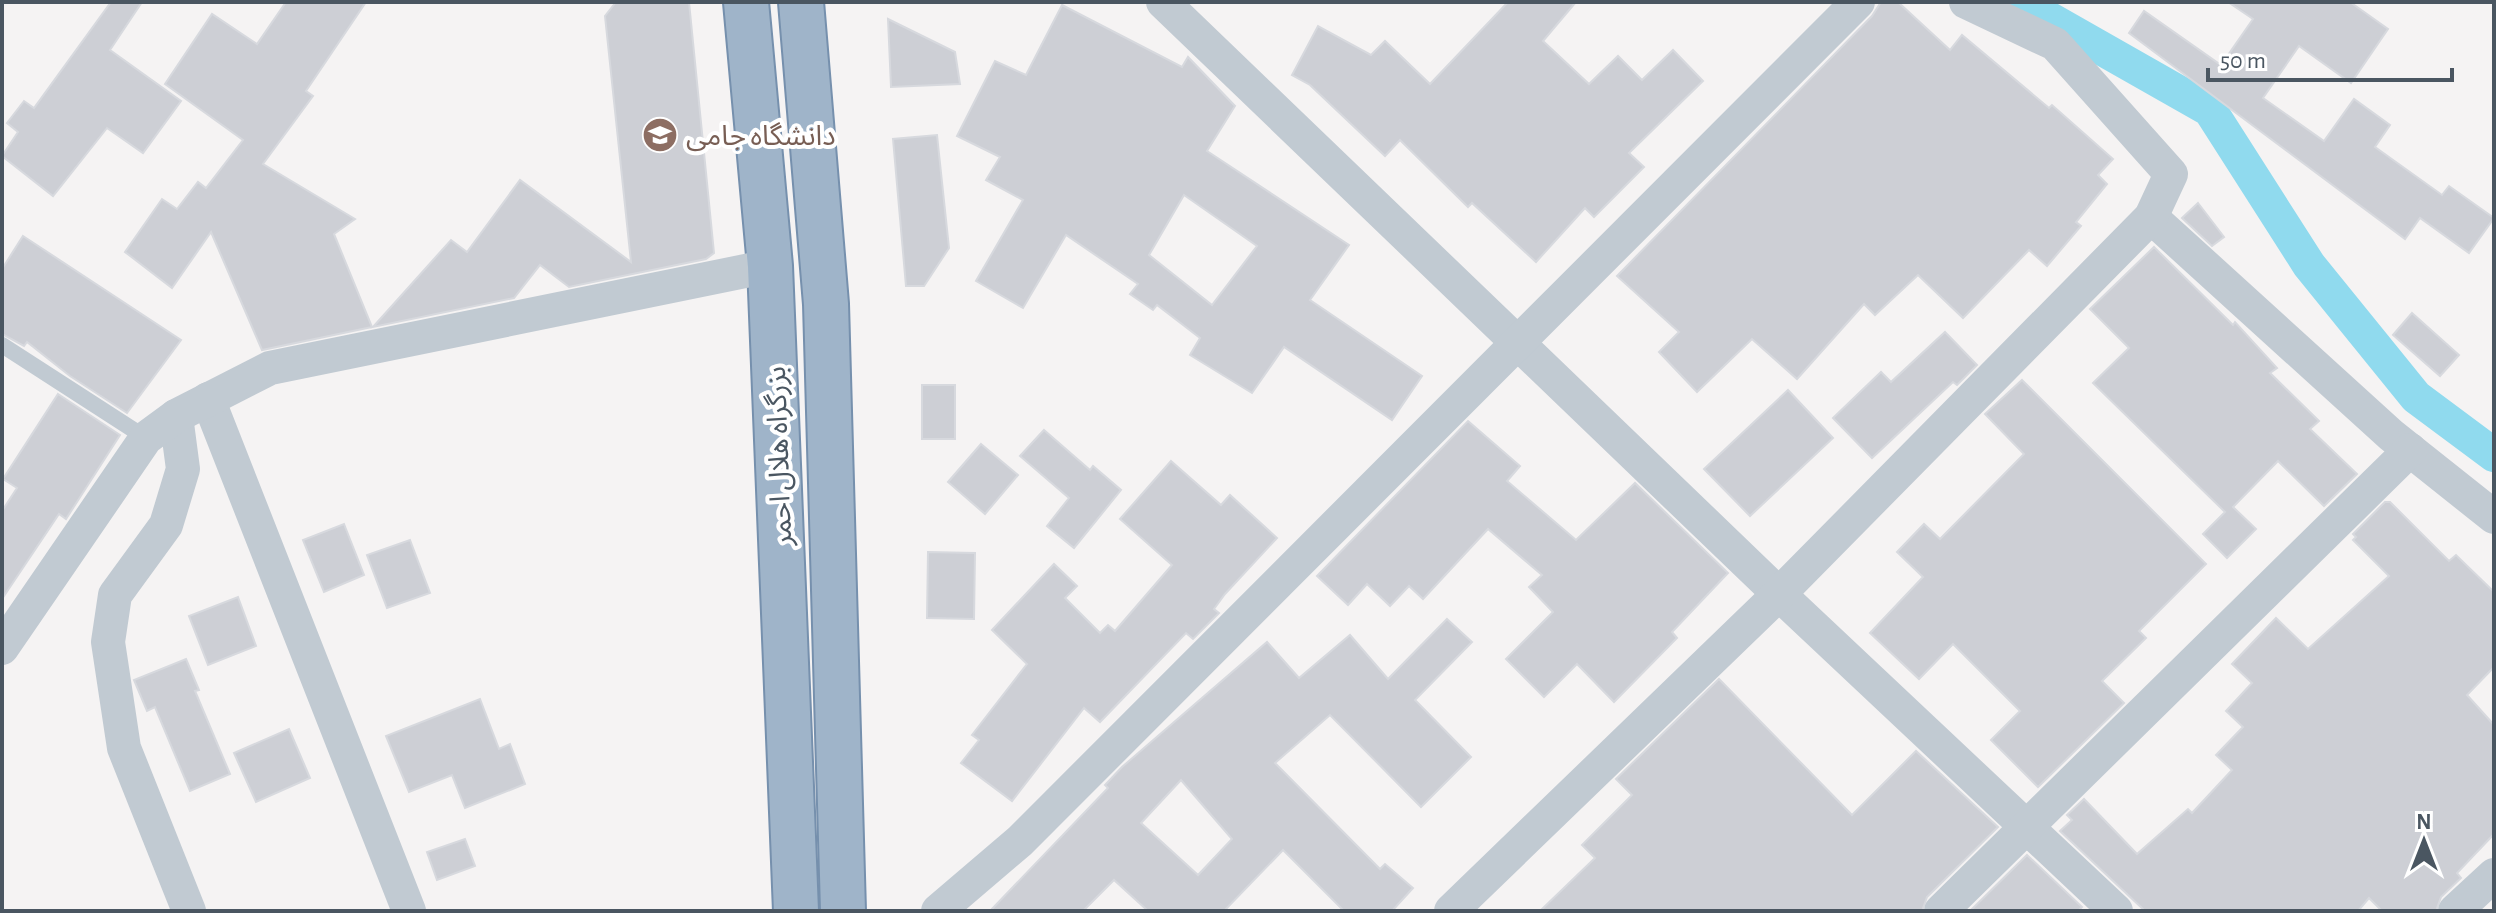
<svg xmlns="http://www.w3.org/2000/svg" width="2496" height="913" viewBox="0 0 2496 913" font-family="'Alegreya Sans','Noto Sans Arabic',sans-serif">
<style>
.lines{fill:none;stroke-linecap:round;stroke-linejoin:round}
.canal{stroke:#90daee;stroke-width:34}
.building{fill:#cdcfd5;stroke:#d7d9de;stroke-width:2;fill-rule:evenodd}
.trunk-casing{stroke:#7690ad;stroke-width:48}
.service{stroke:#c1cad2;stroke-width:16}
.minor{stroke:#c1cad2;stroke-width:34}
.trunk{stroke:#9fb4c9;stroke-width:44}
.labels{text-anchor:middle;stroke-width:8;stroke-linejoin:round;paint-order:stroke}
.education-label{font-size:28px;fill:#785e54;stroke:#fff;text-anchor:start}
.street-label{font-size:28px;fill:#4a5661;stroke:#fff}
</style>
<rect width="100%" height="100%" fill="#f5f3f3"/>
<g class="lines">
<!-- canal -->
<polyline class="canal" points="2020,2 2210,110 2309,265 2416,397 2494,455"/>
</g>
<!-- building -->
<g class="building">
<polygon points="111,2 142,2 110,50 181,101 143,153 107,128 53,196 2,156 18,132 7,123 24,101 34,108"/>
<polygon points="286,2 366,2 306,91 313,96 263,164 355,219 334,234 372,327 262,350 211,232 172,288 125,252 162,199 177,209 198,182 206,188 243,140 165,84 212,14 257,44"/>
<polygon points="616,2 689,2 714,253 706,259 569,287 540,265 514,298 373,327 451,240 467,252 520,180 631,262 605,16"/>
<polygon points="1508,2 1576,2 1543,41 1589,84 1618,56 1642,80 1673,50 1703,81 1629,153 1644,167 1594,217 1585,208 1536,262 1472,203 1468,207 1400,140 1385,156 1310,85 1292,75 1318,26 1371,55 1385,41 1430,84"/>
<polygon points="1881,2 1898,2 1950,50 1962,35 2049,108 2052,105 2113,159 2098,175 2107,184 2076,222 2081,226 2047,266 2029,250 1963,318 1918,275 1875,315 1864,304 1797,379 1752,339 1697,392 1659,352 1679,332 1617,276 1872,16"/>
<polygon points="2228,2 2350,2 2388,29 2351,83 2299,46 2263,98 2324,141 2354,99 2390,125 2375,147 2442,195 2449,186 2494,218 2469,253 2420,218 2405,239 2129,33 2144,11 2221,65 2253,19"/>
<path d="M1062 5 1182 67 1188 57 1235 106 1207 151 1349 245 1310 300 1422 376 1392 420 1284 347 1252 393 1190 355 1200 338 1157 305 1153 310 1130 294 1138 284 1066 235 1023 308 976 281 1023 200 986 180 1000 157 957 136 995 61 1026 75ZM1184 195 1257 246 1212 305 1149 255Z"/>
<polygon points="888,19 955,52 960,84 891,87"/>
<polygon points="937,135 949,248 924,286 906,286 893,139"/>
<polygon points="2198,203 2224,237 2212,246 2182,218"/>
<polygon points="23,236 181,340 127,413 70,376 27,342 24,346 2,334 2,269"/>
<polygon points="2154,247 2233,325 2235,322 2277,368 2270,373 2319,421 2310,429 2357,474 2324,506 2278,461 2233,507 2256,529 2227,558 2203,534 2225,512 2093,383 2129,348 2090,309"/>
<polygon points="2412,313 2459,355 2440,376 2393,335"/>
<polygon points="1945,332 1977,365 1957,385 1953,382 1872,458 1833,418 1881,372 1891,382"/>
<polygon points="2022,380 2206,564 2139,631 2146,638 2102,681 2124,703 2038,787 1991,740 2020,711 1953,644 1919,679 1870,633 1923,577 1897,552 1924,524 1940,539 2024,454 1985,414"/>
<rect x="922" y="385" width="33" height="54"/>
<polygon points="1788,390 1833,438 1750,516 1704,469"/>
<polygon points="58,394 120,435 66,519 59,514 2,599 2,511 17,488 3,479"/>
<polygon points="1468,421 1520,466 1507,481 1576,540 1635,483 1728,573 1672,632 1677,638 1614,702 1577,664 1544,697 1506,659 1553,612 1529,587 1542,575 1488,529 1423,599 1409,586 1390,606 1367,584 1348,605 1317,576"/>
<polygon points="1044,430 1090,470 1093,466 1121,490 1074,548 1047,526 1069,498 1020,456"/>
<polygon points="981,444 1018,475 985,514 948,482"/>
<polygon points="1171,461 1221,505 1230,495 1277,538 1225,594 1214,609 1219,613 1193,639 1186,633 1100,722 1084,708 1012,801 961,763 979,740 972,735 1027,664 992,630 1054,564 1077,586 1065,598 1100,633 1108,625 1115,631 1172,565 1120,519"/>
<polygon points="2385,502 2390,502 2449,561 2456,555 2494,592 2494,667 2467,695 2494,725 2494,834 2457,873 2461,878 2441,897 2436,911 2382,911 2369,898 2358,911 2145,911 2060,831 2072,820 2067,815 2084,799 2137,854 2188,809 2192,813 2232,770 2216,755 2243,727 2226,711 2252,683 2232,664 2276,618 2308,649 2389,576 2353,540 2356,537 2353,534"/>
<polygon points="344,524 364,575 324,592 303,540"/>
<polygon points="410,540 430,593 387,608 367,555"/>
<polygon points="928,552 975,553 974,619 927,618"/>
<polygon points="238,597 256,646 208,665 189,616"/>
<path d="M1447 619 1472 642 1415 700 1471 757 1421 807 1330 715 1275 763 1380 869 1385 864 1413 888 1392 911H1344L1283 850 1224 911H1148L1114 880 1083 911H990L1108 788 1105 785 1122 767 1267 642 1299 678 1350 635 1388 679ZM1181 780 1232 839 1198 875 1141 823Z"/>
<polygon points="186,659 199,690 195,691 230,774 190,791 155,707 147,711 134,680"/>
<polygon points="1719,679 1852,815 1916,751 1998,827 1927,897 1922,911 1540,911 1595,858 1582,845 1632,795 1616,779"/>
<polygon points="480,699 499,749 510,744 525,784 465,808 452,775 409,792 386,736"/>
<polygon points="289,729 310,778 256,802 234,753"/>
<polygon points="465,839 475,866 437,880 427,852"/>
<polygon points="2027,855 2082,907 2078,911 1970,911"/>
</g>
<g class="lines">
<defs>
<g id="trunk">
<polyline points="746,2 770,266 796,911"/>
<polyline points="801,2 826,304 843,911"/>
</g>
</defs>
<!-- trunk casing -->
<use href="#trunk" class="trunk-casing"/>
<!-- service -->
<polyline class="service" points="2,345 146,438"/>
<!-- minor -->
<g class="minor">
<polyline points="1163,2 1779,594 2116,911"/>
<polyline points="2151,217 2391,435 2494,517"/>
<polyline points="208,399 409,911"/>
<polyline points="176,416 183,469 166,525 115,595 108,642 124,748 189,911"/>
<polyline points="2,648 146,438 176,416 270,368 770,266"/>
<polyline points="938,911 1020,841 1858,2"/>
<polyline points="1451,911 1779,594 2151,217 2171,174 2055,44 1966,2"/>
<polyline points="1941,911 2410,450"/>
<polyline points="2455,911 2494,875"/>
</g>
<!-- trunk -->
<use href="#trunk" class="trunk"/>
</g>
<!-- icons -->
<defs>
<symbol id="university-disc" viewBox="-11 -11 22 22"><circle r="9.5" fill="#8d6e63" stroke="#fff"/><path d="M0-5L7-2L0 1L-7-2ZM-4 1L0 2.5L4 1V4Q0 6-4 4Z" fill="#fff"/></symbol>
</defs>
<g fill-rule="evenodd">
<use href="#university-disc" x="640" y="115" width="40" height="40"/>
</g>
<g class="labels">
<!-- education labels -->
<g class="education-label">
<text x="686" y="145">دانشگاه جامی</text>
</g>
<!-- street labels -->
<g class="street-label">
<text transform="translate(778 456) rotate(-92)" y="10">بزرگراه هلال احمر</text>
</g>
</g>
<!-- border -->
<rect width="2496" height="913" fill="none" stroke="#4a5661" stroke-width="8"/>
<!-- north arrow -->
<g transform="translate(2424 841)" stroke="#ffffff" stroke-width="6" paint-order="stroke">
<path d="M0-6L14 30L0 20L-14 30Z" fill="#4a5661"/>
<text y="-12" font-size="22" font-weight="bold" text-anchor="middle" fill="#4a5661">N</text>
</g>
<!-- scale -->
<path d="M2208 68v12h244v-12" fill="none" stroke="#4a5661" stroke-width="4"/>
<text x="2220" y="68" font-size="24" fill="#4a5661" stroke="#ffffff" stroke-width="6" paint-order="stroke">50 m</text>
</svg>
